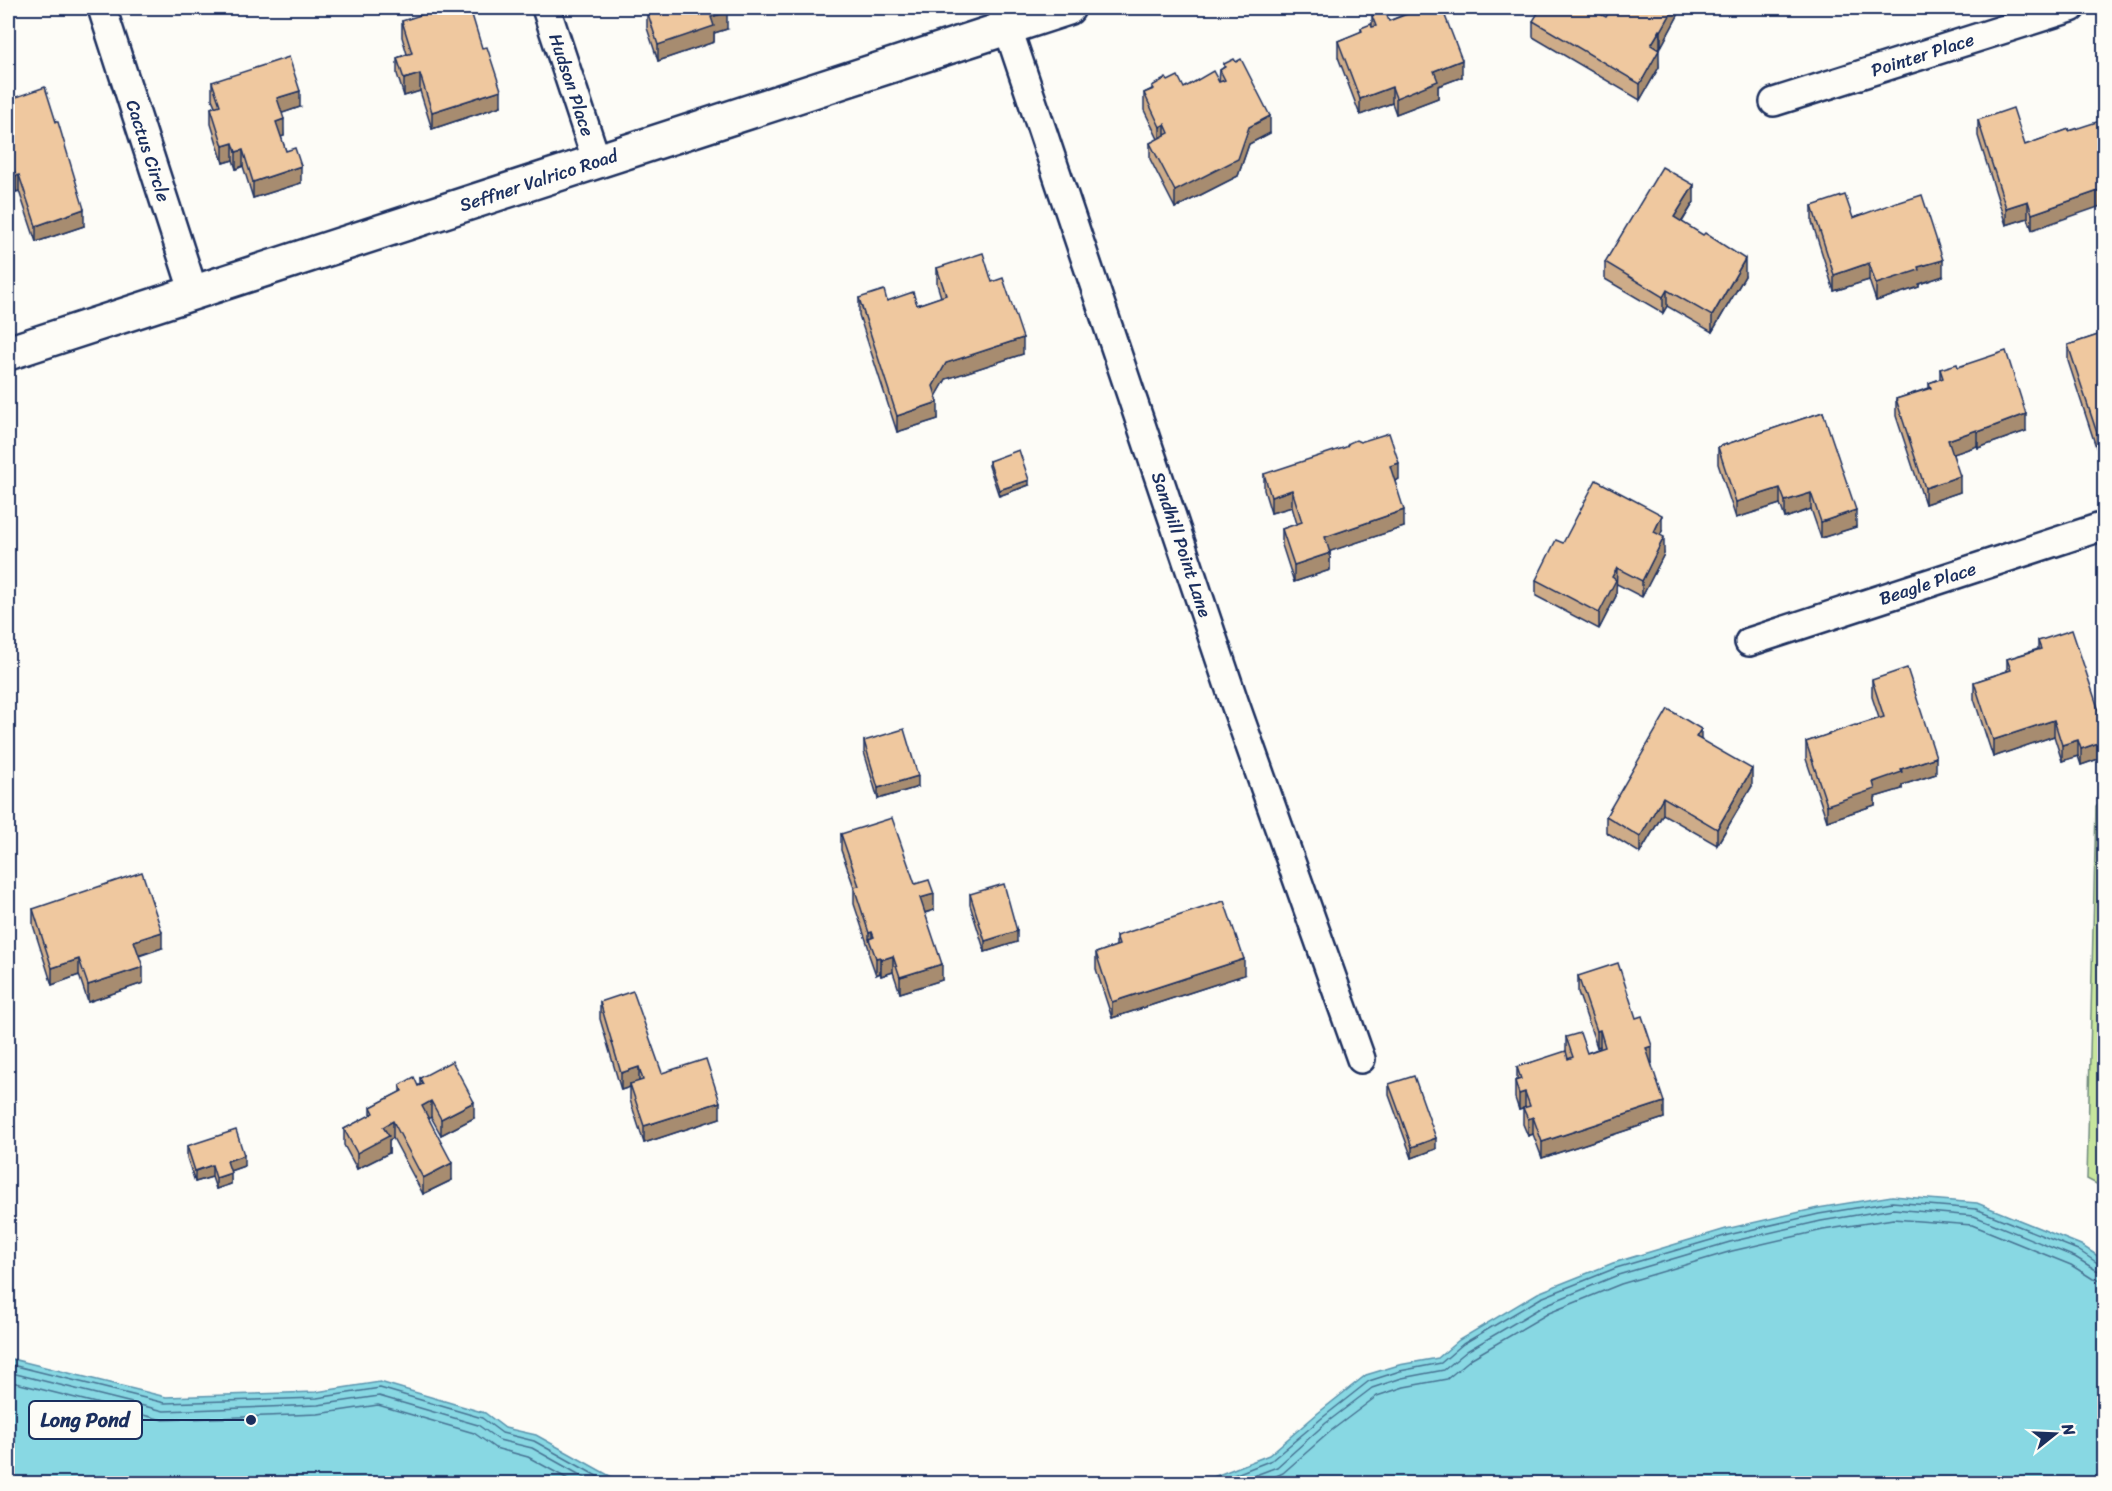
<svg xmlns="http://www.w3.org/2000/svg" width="2112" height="1491" viewBox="0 0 2112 1491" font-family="Sriracha,sans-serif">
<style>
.green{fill:#c7e59d;stroke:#718a7e;stroke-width:1.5}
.water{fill:#88d8e3;stroke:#5c94ae;stroke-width:1.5}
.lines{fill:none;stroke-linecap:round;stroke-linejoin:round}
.shore{stroke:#477393;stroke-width:1.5}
.minor-casing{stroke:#1b2f5e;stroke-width:32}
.tertiary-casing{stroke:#1b2f5e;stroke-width:38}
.minor{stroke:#fdfcf7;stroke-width:27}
.tertiary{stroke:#fdfcf7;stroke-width:33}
.wall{fill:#ceac89;stroke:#1b2f5e;stroke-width:1.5}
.shaded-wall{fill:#a78c6f;stroke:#1b2f5e;stroke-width:1.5}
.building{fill:#efc89f;stroke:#1b2f5e;stroke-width:1.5}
.labels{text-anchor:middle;stroke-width:6;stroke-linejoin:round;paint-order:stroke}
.street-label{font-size:18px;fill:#1b2f5e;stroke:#fdfcf7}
.leader{fill:none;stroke:#1b2f5e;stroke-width:2}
.callout-dot{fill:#1b2f5e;stroke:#fdfcf7;stroke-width:2}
.callout{fill:#fdfcf7;stroke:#1b2f5e;stroke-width:2}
.callout-label{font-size:20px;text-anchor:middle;font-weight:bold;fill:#1b2f5e}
</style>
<rect width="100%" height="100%" fill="#fdfcf7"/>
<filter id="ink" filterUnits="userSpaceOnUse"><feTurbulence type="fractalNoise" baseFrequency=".0167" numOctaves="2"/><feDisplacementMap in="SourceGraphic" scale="12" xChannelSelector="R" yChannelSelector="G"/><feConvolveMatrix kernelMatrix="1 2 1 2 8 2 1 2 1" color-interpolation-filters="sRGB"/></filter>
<g filter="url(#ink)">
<!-- green -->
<polygon class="green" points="2104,804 2104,1188 2087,1179 2096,806"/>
<!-- water -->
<g class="water">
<polygon points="1892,1196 1977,1203 2081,1245 2104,1260 2104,1483 1198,1483 1269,1455 1318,1413 1366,1375 1399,1365 1438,1358 1459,1340 1538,1293 1613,1263 1726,1229 1818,1208"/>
<polygon points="8,1358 166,1397 316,1392 380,1382 485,1413 505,1428 536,1435 617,1480 633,1483 8,1483"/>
</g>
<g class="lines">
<!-- shore -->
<g class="shore">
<polyline points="8,1364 165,1403 317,1398 380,1388 482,1418 502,1433 534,1441 611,1484"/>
<polyline points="8,1372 164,1411 318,1405 379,1396 478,1425 499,1440 532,1448 596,1484"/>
<polyline points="8,1381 163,1420 318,1414 378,1405 474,1433 495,1448 528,1457 577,1484"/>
<polyline points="1211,1484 1272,1460 1322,1418 1369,1381 1400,1371 1441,1363 1463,1344 1541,1298 1616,1268 1728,1235 1819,1214 1892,1202 1976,1209 2078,1250 2099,1264 2104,1264"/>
<polyline points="1232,1484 1277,1467 1326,1423 1372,1388 1402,1378 1444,1370 1467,1351 1545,1305 1618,1275 1730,1242 1821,1221 1893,1209 1974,1216 2075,1257 2096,1270 2104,1272"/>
<polyline points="1258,1484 1283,1473 1332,1430 1377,1396 1404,1387 1447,1379 1472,1358 1549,1313 1621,1284 1732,1251 1823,1230 1893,1219 1972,1225 2071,1265 2093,1279 2104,1281"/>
</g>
<defs>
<g id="minor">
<path id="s1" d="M102 8 194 293"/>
<path id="s2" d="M546 8 597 162"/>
<path id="s3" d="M1001 8 1234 701 1361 1059"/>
<path id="s4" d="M1774 102 2071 8"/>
<path id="s5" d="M1749 642 2104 526"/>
</g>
<g id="tertiary">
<path id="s6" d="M8 353 1068 8"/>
</g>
</defs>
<!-- minor casing -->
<use href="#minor" class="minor-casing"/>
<!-- tertiary casing -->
<use href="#tertiary" class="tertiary-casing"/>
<!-- minor -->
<use href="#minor" class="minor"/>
<!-- tertiary -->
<use href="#tertiary" class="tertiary"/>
</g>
<!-- wall -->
<g class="wall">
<polygon points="1403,8 1442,8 1462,77 1438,86 1438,98 1396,114 1392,103 1360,115 1338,57 1338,41 1361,32 1361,28 1372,25 1372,16 1389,21 1403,15"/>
<polygon points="1612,8 1682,8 1661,47 1660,47 1658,50 1659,67 1640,100 1533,37 1533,21 1606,17"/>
<polygon points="647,11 727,29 714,33 714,42 658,61 647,28"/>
<polygon points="402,21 482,48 501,106 432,129 420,91 404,96 397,74 397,58 407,54 402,37"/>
<polygon points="1224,64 1270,133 1249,144 1238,176 1175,208 1150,159 1150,143 1158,139 1144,110 1144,93 1152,89 1152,86 1168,81 1184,88 1219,82 1220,70 1224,67"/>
<polygon points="212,82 300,107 282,113 284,136 281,137 286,151 301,183 253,198 243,166 236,169 233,160 223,163 211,124 211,108 215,106 212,99"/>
<polygon points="8,100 84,226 36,242 19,191 16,192 9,171 8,172"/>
<polygon points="1978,120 2025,145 2069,129 2032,230 2028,218 2006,225 1978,136"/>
<polygon points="1694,202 1682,222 1745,276 1712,332 1667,306 1663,313 1605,279 1605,262"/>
<polygon points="1812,206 1853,218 1943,276 1919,284 1919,287 1876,301 1869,280 1834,291 1812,222"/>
<polygon points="937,268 992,282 1023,354 946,379 936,396 938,419 897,432 859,315 859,298 917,305 941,297 937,284"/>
<polygon points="2104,333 2097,450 2068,361 2068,345"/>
<polygon points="1958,367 2026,431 1978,448 1977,446 1953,454 1960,492 1925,504 1896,416 1896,399 1929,388 1929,383 1940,379 1940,369"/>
<polygon points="1823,412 1856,527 1821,538 1811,509 1785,518 1780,504 1736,518 1718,464 1718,447"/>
<polygon points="989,461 1029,485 999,496 989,466"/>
<polygon points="1264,474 1399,479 1395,481 1404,527 1330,551 1330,570 1294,582 1282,545 1282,529 1297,524 1292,507 1271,513 1264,490"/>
<polygon points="1662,531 1660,535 1664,554 1642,597 1617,584 1616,586 1616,596 1599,629 1536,596 1536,580 1563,543"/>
<polygon points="2038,641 2099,711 2104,709 2104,757 2081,765 2078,756 2062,761 2054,736 1993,757 1974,699 1974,682 2007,671 2007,659 2038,649"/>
<polygon points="1872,680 1936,774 1902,785 1902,789 1875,797 1875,805 1827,821 1806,759 1806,742 1879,718 1872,697"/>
<polygon points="1701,740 1752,786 1717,845 1663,814 1640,853 1606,832 1606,816"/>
<polygon points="864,741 918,787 878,799 864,752"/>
<polygon points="841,834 915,884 934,910 925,913 942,980 900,993 893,972 881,976 880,973 876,975 869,955 869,949 854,904 854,887 841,850"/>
<polygon points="970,894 1017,942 985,952 970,905"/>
<polygon points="33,909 162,948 139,956 143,983 88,1002 79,975 52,985 33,925"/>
<polygon points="1116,936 1244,975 1112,1018 1096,969 1096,953 1116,946"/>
<polygon points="1578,976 1636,1018 1652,1063 1651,1063 1664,1118 1542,1158 1533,1134 1528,1136 1523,1124 1523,1109 1519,1110 1515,1098 1515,1081 1517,1081 1517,1067 1566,1052 1566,1037 1587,1053 1600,1048 1600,1046 1597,1047 1578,992"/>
<polygon points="600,1002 662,1073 720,1118 644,1143 630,1100 630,1087 621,1090 600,1019"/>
<polygon points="420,1078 474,1118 441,1135 431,1117 429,1119 452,1180 423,1194 393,1138 389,1140 389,1153 357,1169 344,1145 344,1129 371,1115 371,1107 400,1092 400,1085 420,1085"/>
<polygon points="1389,1084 1436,1149 1412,1158 1389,1095"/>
<polygon points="187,1146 244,1166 230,1171 231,1184 216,1189 212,1177 195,1182 187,1158"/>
</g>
<!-- shaded-wall -->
<g class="shaded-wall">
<polygon points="1674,8 1682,8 1661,47 1661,31"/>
<polygon points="727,12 727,29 714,33 714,42 658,61 658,45 711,17"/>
<polygon points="1660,30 1660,47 1651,62 1651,45"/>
<polygon points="1659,50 1659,67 1640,100 1640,84"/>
<polygon points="1462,60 1462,77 1438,86 1438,98 1396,114 1396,98 1434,71"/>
<polygon points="420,74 420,91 404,96 404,79"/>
<polygon points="1392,87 1392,103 1360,115 1360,99"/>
<polygon points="501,90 501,106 432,129 432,112"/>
<polygon points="300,91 300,107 277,115 277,98"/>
<polygon points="1270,116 1270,133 1249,144 1238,176 1175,208 1175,191 1249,127"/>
<polygon points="284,119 284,136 276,138 276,122"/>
<polygon points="1165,124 1165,141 1160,143 1160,127"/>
<polygon points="233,143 233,160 223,163 223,146"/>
<polygon points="243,150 243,166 236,169 236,152"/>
<polygon points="8,155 9,155 9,171 8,172"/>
<polygon points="301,166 301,183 253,198 253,182"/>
<polygon points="19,175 19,191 16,192 16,176"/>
<polygon points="1694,185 1694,202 1674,234 1674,217"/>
<polygon points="2104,189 2104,205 2032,230 2032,214"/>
<polygon points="2028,201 2028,218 2006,225 2006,208"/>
<polygon points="84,209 84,226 36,242 36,226"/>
<polygon points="1745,259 1745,276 1712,332 1712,316"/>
<polygon points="1943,260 1943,276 1919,284 1919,287 1876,301 1876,284 1918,267"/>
<polygon points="1869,263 1869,280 1834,291 1834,275"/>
<polygon points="1667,290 1667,306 1663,313 1663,297"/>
<polygon points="1023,338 1023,354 946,379 933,402 933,386 946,363"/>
<polygon points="938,402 938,419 897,432 897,416"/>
<polygon points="2026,414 2026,431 1978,448 1978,432"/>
<polygon points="1977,430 1977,446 1948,456 1948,440"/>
<polygon points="2104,431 2104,447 2097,450 2097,433"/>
<polygon points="1399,463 1399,479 1390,483 1390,466"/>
<polygon points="1960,476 1960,492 1925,504 1925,488"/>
<polygon points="1029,480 1029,485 999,496 999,490"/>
<polygon points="1780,488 1780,504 1736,518 1736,502"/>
<polygon points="1292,490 1292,507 1271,513 1271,497"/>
<polygon points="1811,493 1811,509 1785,518 1785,501"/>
<polygon points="1404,510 1404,527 1325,553 1325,537"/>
<polygon points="1856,510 1856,527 1821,538 1821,522"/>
<polygon points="1662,515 1662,531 1654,548 1654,532"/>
<polygon points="1664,537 1664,554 1642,597 1642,581"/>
<polygon points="1330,553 1330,570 1294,582 1294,565"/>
<polygon points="1617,568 1616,596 1599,629 1599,613 1612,577"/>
<polygon points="2054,720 2054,736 1993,757 1993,740"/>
<polygon points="1701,729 1701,745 1696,737"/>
<polygon points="2078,740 2078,756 2062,761 2062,745"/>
<polygon points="2104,741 2104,757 2081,765 2081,749"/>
<polygon points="1936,757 1936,774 1902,785 1902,789 1875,797 1875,805 1827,821 1827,805 1901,769"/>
<polygon points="1752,769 1752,786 1717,845 1717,829"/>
<polygon points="918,776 918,787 878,799 878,788"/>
<polygon points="1663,797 1663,814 1640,853 1640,837"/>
<polygon points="934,894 934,910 920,914 920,898"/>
<polygon points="1017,931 1017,942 985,952 985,941"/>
<polygon points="162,932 162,948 134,957 134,941"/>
<polygon points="872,932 872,947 869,939 869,933"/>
<polygon points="893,956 893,972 881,976 881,960"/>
<polygon points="880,957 880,973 876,975 876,958"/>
<polygon points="79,959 79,975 52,985 52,968"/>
<polygon points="1244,959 1244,975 1112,1018 1112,1002"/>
<polygon points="942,964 942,980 900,993 900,977"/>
<polygon points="143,967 143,983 88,1002 88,985"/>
<polygon points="1600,1030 1600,1046 1597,1047 1597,1031"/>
<polygon points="1652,1046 1652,1063 1646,1065 1646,1048"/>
<polygon points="639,1067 639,1084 630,1084 630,1087 621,1090 621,1073"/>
<polygon points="1525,1092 1525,1108 1519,1110 1519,1094"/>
<polygon points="431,1101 431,1117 422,1123 422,1106"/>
<polygon points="474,1102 474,1118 441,1135 441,1119"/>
<polygon points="720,1102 720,1118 644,1143 644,1126"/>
<polygon points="1664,1102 1664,1118 1542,1158 1542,1142"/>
<polygon points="1533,1117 1533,1134 1528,1136 1528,1119"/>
<polygon points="393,1121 393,1138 389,1140 389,1153 357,1169 357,1153 383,1127"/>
<polygon points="1436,1138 1436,1149 1412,1158 1412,1147"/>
<polygon points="244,1155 244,1166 227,1172 227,1161"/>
<polygon points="452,1163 452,1180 423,1194 423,1178"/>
<polygon points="212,1165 212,1177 195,1182 195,1171"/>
<polygon points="231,1173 231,1184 216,1189 216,1178"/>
</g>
<!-- building -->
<g class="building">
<polygon points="442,8 470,8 482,48 487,47 501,90 432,112 420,74 404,79 397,58 412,53 402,21"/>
<polygon points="658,8 725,8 727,12 711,17 714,26 658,45 647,11"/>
<polygon points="1404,8 1442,8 1462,60 1434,71 1438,81 1396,98 1392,87 1360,99 1338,41 1362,31 1361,28 1371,24 1372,27 1376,26 1372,16 1385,10 1389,21 1407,14"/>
<polygon points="1541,8 1589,8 1606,17 1612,8 1674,8 1661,31 1660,30 1651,45 1659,50 1640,84 1533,21"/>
<polygon points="289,57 300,91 277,98 284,119 276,122 286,151 295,148 301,166 253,182 243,150 236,152 233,143 223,146 211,108 220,105 212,82"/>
<polygon points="1234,59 1236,62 1241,59 1270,116 1249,127 1238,159 1175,191 1150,143 1169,133 1165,124 1160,127 1144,93 1154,89 1152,86 1166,78 1168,81 1178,76 1184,88 1213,71 1219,82 1225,80 1220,70 1225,67 1224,64"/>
<polygon points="45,87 56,122 58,122 84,209 36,226 19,175 16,176 9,155 8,155 8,100"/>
<polygon points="2013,108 2025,145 2069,129 2069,131 2103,120 2104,124 2104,189 2032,214 2028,201 2006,208 1978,120"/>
<polygon points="1662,167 1694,185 1674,217 1703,235 1705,233 1745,259 1712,316 1667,290 1663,297 1605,262"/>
<polygon points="1845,195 1853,218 1897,202 1897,203 1922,195 1943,260 1918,267 1919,270 1876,284 1869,263 1834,275 1812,206"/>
<polygon points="983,253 992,282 1003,278 1023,338 946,363 933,386 938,402 897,416 859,298 884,290 887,301 913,292 917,305 946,295 937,268"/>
<polygon points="2104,333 2104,431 2097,433 2068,345"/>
<polygon points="2006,351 2026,414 1978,432 1977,430 1948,440 1960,476 1925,488 1896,399 1931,388 1929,383 1943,378 1940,369 1957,364 1958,367"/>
<polygon points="1823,412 1856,510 1821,522 1811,493 1785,501 1780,488 1736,502 1718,447"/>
<polygon points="1389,433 1399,463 1390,466 1404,510 1325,537 1330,553 1294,565 1282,529 1302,522 1292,490 1271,497 1264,474 1346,447 1349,443 1356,440 1360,442"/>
<polygon points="1019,450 1029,480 999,490 989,461"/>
<polygon points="1596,480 1662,515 1654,532 1664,537 1642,581 1617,568 1612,577 1616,580 1599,613 1536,580 1556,540 1563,543"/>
<polygon points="2072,630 2099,711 2104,709 2104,741 2081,749 2078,740 2062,745 2054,720 1993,740 1974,682 2011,670 2007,659 2041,649 2038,641"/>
<polygon points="1907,668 1936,757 1901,769 1902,772 1873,782 1875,789 1827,805 1806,742 1855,725 1855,726 1884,717 1872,680"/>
<polygon points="1668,709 1701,729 1696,737 1752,769 1717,829 1663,797 1640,837 1606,816"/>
<polygon points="904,729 918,776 878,788 864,741"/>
<polygon points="892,818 915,884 929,880 934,894 920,898 942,964 900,977 893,956 881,960 880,957 876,958 869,939 874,937 872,932 869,933 854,887 859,886 841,834"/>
<polygon points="142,872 162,932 134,941 143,967 88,985 79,959 52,968 33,909"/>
<polygon points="1004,884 1017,931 985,941 970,894"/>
<polygon points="1224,901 1244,959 1112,1002 1096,953 1119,945 1116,936"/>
<polygon points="1618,963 1636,1018 1642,1016 1652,1046 1646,1048 1664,1102 1542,1142 1533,1117 1528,1119 1523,1108 1530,1106 1525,1092 1519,1094 1515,1081 1521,1079 1517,1067 1566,1051 1568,1059 1573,1057 1566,1037 1580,1033 1587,1053 1605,1047 1600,1030 1597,1031 1578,976"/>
<polygon points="633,991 662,1073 706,1059 720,1102 644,1126 630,1084 643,1080 639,1067 621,1073 600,1002"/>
<polygon points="452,1061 474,1102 441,1119 431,1101 422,1106 452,1163 423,1178 393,1121 383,1127 389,1136 357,1153 344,1129 374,1113 371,1107 402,1091 400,1085 414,1077 418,1086 423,1084 420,1078"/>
<polygon points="1414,1076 1436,1138 1412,1147 1389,1084"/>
<polygon points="236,1130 244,1155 227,1161 231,1173 216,1178 212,1165 195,1171 187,1146"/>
</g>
</g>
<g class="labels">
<!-- street labels -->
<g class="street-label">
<text dy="6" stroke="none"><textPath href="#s4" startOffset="156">Pointer Place</textPath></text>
<text dy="6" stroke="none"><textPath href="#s2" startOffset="81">Hudson Place</textPath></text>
<text dy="6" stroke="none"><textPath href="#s1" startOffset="150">Cactus Circle</textPath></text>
<text dy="6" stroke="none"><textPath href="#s6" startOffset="558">Seffner Valrico Road</textPath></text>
<text dy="6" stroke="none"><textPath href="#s3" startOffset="566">Sandhill Point Lane</textPath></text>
<text dy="6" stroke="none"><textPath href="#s5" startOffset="188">Beagle Place</textPath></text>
</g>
</g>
<!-- callouts -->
<path class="leader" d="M251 1420L142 1420"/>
<circle class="callout-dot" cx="251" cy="1420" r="6"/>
<rect class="callout" x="29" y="1401" width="113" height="38" rx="6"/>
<g class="callout-label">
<text x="85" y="1427">Long Pond</text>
</g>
<!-- margin -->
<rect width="2112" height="1491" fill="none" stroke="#fdfcf7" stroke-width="30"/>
<rect x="15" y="15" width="2082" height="1461" fill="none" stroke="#1b2f5e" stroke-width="2" filter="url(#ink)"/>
<!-- north arrow -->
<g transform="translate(2055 1434) rotate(72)" stroke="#fdfcf7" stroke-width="4.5" paint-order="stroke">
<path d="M0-4.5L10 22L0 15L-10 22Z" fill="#1b2f5e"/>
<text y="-9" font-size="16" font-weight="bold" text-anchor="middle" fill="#1b2f5e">N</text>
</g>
</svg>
